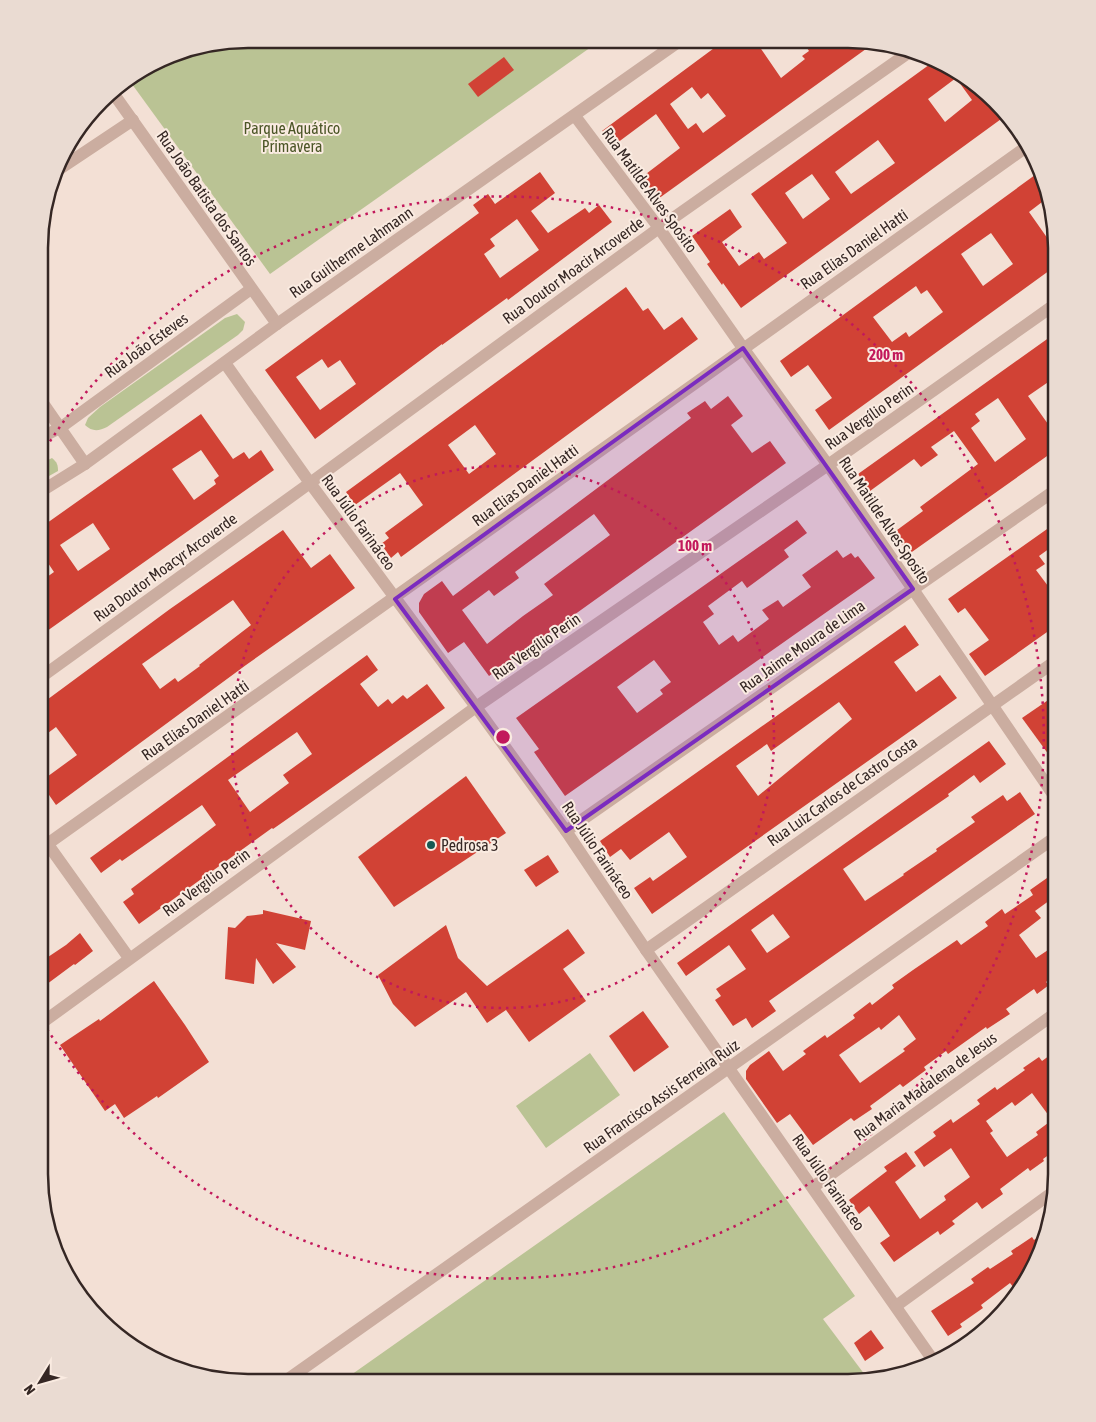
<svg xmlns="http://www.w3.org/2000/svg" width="1096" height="1422" viewBox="0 0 1096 1422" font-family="'Asap Condensed',sans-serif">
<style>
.green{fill:#bac394}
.building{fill:#d14235;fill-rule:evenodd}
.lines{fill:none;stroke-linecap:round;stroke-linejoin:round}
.minor{stroke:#cbada0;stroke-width:12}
.tertiary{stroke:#cbada0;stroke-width:12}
.marked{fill:#7b2cbf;fill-opacity:0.2;stroke:#7b2cbf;stroke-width:4;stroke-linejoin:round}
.ring{fill:none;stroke:#c2185b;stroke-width:2.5;stroke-dasharray:2.5 5}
.poi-dot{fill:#165953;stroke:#faebe1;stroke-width:2}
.labels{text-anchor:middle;stroke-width:4;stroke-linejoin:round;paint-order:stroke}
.park-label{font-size:16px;fill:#4b5526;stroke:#faebe1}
.street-label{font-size:16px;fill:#352724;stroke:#faebe1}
.poi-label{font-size:16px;fill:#352724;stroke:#faebe1;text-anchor:start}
.rim{fill:none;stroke:#352724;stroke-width:2.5}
.centre{fill:#c2185b;stroke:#faebe1;stroke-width:2.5}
.ring-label{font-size:15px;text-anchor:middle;font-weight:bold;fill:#c2185b;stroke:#faebe1;stroke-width:4;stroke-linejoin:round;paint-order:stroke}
</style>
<rect width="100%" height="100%" fill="#f3e0d5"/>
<!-- green -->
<g class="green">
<polygon points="248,39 601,40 270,274 129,80 180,50"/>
<path d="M237 314 245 322 243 330 238 335 107 427C99 431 92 432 85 425L88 418 100 407 225 318Z"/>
<path d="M52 458C57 462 58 465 58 471L40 481V464Z"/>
<polygon points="590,1053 620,1095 546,1148 516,1106"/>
<polygon points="724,1112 855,1296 823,1319 865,1375 855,1382 849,1383 341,1382"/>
</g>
<!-- building -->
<g class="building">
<path d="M725 40H755L781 78 805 59 802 56 809 51 802 40 877 41 658 199 642 177 680 148 656 114 613 146 602 131ZM692 87 701 99 708 93 726 116 703 133 696 123 688 129 670 104Z"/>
<polygon points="504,57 514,70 478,97 468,84"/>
<path d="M933 62 965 74 1006 110 1008 114 846 232 741 308 723 283 722 285 707 264 710 262 692 236 730 209 742 227 722 242 739 266 759 252 764 259 787 243 751 194ZM956 78 972 100 945 122 928 99ZM878 140 895 163 851 194 835 172ZM812 174 830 199 803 219 785 193Z"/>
<path d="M540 172 555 193 531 211 548 233 585 208 589 213 599 205 612 222 508 300 507 298 442 345V344L315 439 265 370 479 213 473 205 488 194 495 204ZM517 219 539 250 500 278 484 254 495 246 490 239ZM322 359 328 368 340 360 356 384 320 410 296 377Z"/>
<path d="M1035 175 1043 185 1046 199 1029 212 1048 239 1054 235 1057 247V265L829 430 815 410 832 398 808 365 791 377 780 361ZM991 233 1013 264 983 286 961 254ZM916 286 921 294 927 290 943 312 909 337 906 332 892 342 873 317Z"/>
<path d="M626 287 643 311 648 308 664 330 682 317 698 339 401 557 398 552 391 558 381 544 389 538 385 533 423 505 400 473 355 505 346 492ZM475 425 496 454 469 474 448 445Z"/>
<path d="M1057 332V376L1028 396 1048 424 1057 418V449L909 554 893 533 923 511 920 507 978 464 954 431 931 447 938 455 921 467 914 459 870 491 858 474ZM998 398 1026 439 995 462 971 428 980 421 975 414Z"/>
<path d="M728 396 743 416 731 425 752 453 770 441 786 463 489 676 464 642 448 653 419 612V603L424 594 442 581 453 596 691 418 687 413 705 401 711 409ZM594 514 610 535 544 584 553 595 523 616 487 644 462 610 489 590 494 596 519 578 515 572Z"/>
<path d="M201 414 233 459 244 452 249 459 261 450 274 470 40 636V582L54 572 40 551V528ZM201 450 219 476 214 480 216 484 194 500 172 469ZM93 523 110 549 78 571 60 545Z"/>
<path d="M797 520 807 533 784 550 789 557 747 588 742 581 708 606 714 614 703 622 719 645 733 635 738 642 769 619 762 610 778 600 783 607 811 587 802 575 837 550 843 558 851 553 855 558 858 556 875 578 565 796 534 752 539 749 516 718ZM654 660 671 682 660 690 663 694 637 713 617 687Z"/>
<polygon points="1057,522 1057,543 1039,556 1045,564 1036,570 1057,598 1057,625 985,676 969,654 989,640 965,608 958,613 948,599"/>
<path d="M283 530 311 568 330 554 355 588 246 665 56 805 40 782 77 755 56 727 40 739V705L170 609ZM233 600 251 625 199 665 200 666 178 682 175 678 160 689 142 664Z"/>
<path d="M905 625 919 645 894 662 916 692 940 675 957 698 652 914 634 888 650 877 653 881 687 857 669 832 630 860 621 849 610 857 600 841ZM839 702 852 719 758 796 736 766 767 744 771 751Z"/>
<path d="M367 655 378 670 360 684 378 707 388 699 392 704 403 695 407 699 427 684 445 708 313 801 273 829 272 828 139 924 123 902 134 894 131 889 216 825 202 805 122 861 120 859 101 873 90 858ZM297 732 312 754 283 775 289 783 250 812 228 780Z"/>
<polygon points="1057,694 1057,766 1022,718"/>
<path d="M989 741 1006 764 980 783 974 775 948 794 949 796 843 869 865 901 904 875 903 874 937 851 936 849 975 822 971 817 1003 795 1007 801 1020 792 1035 814 769 1001 776 1011 752 1028 746 1018 733 1026 715 1000 721 996 716 989 746 969 729 945 686 976 677 963ZM773 914 790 937 767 953 751 930Z"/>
<polygon points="466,776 506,833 394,907 358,857"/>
<polygon points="548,855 559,872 536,887 524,870"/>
<path d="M1047 878 1057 892V895L1035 911 1041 918 1019 935 1036 958 1057 944V974L1046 982 1049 985 1037 994 1034 989 1006 1009 1010 1014 987 1029 986 1027 948 1054 946 1051 924 1067 926 1070 903 1087 900 1084 870 1106 872 1109 854 1121 851 1118 813 1145 790 1114 777 1123 746 1079V1071L750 1065 769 1051 783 1071 806 1054 803 1051 825 1035 827 1038 855 1018 853 1015 870 1002 872 1005 894 988 892 985 913 970 957 940 961 945 988 926 985 922 1002 909 1005 914 1033 895 1030 890ZM899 1015 916 1039 903 1049 905 1051 860 1083 839 1055 879 1027 881 1030Z"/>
<polygon points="263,910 311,921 305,950 276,943 296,967 273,984 256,958 254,984 225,979 228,927 235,928 247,916 263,914"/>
<polygon points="446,925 458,958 487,986 568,929 585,953 563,969 586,1001 529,1042 506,1010 487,1023 466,992 415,1027 393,1004 378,975"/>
<polygon points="80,933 93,951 75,965 74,964 39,990 39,963 66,945"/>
<polygon points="154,981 185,1025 209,1062 158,1098 157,1096 124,1118 115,1104 105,1111 60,1045 99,1019 100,1021"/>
<polygon points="643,1011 669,1047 634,1072 609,1036"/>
<path d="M1057 1050V1149L1043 1159 1044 1161 1030 1171 1028 1168 1000 1189 1003 1194 982 1209 977 1202 952 1221 955 1224 940 1235 938 1231 894 1262 880 1243 890 1236 881 1223 869 1206 859 1214 849 1200 887 1171 884 1167 906 1152 916 1166 895 1182 920 1219 946 1200 944 1196 970 1177 951 1148 924 1167 914 1152 936 1136 933 1132 951 1119 953 1123 980 1104 977 1100 995 1087 997 1090 1025 1070 1023 1068 1039 1057 1042 1061ZM1032 1093 1052 1120 1036 1132 1038 1135 1007 1157 990 1133 993 1131 986 1121 1012 1102 1015 1106Z"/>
<polygon points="1049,1229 1046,1241 1028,1277 1014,1288 1010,1283 981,1305 983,1308 960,1324 962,1327 948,1336 931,1311 974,1283 971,1279 988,1267 990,1269 1013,1254 1011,1251 1032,1237 1034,1240"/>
<polygon points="871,1330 884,1348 865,1361 854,1343"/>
</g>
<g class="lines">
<!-- minor -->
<g class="minor">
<polyline points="111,90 277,324"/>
<polyline points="575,116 659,228 743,348 828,465 1057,800"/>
<polyline points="58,170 133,120"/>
<polyline points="225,363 310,483 476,707 566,831 646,950 935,1363"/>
<polyline points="40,399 85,464"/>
<polyline points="40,678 310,483 659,228 908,53"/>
<polyline points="566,831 1057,489"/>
<polyline points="39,832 129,958"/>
<path d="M39 850C370 617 699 380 1029 145"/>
<polyline points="646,950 1057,660"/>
<polyline points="39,1025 476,707 828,465 1057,303"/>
<polyline points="813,1187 1057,1012"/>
<polyline points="896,1306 1057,1189"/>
<polyline points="284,1382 1057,836"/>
</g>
<!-- tertiary -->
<g class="tertiary">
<polyline points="40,438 60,428 251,289"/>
<polyline points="40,492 85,464 277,324 681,40"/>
</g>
</g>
<!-- marked area -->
<path class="marked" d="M743 348 913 589 566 831 395 599Z"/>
<!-- distance rings -->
<g class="ring">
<circle cx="503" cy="737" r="271"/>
<path d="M42 454A541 541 0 1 1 39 1016"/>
</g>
<!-- markers -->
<circle class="poi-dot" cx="431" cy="845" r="5"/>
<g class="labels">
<!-- park labels -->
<g class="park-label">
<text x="292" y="134">Parque Aquático<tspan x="292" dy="18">Primavera</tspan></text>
</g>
<!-- street labels -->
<g class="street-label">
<text transform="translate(650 190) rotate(54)" y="6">Rua Matilde Alves Sposito</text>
<text transform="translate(207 198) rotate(55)" y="6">Rua João Batista dos Santos</text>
<text transform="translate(854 249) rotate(-35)" y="6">Rua Elias Daniel Hatti</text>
<text transform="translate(351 252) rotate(-35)" y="6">Rua Guilherme Lahmann</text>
<text transform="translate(573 270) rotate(-36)" y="6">Rua Doutor Moacir Arcoverde</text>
<text transform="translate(146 345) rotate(-36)" y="6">Rua João Esteves</text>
<text transform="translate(869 416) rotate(-35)" y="6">Rua Vergílio Perin</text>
<text transform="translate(525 485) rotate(-36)" y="6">Rua Elias Daniel Hatti</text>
<text transform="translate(885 520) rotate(56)" y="6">Rua Matilde Alves Sposito</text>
<text transform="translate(359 522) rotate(54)" y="6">Rua Júlio Farináceo</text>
<text transform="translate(165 567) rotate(-36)" y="6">Rua Doutor Moacyr Arcoverde</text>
<text transform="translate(536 646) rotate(-35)" y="6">Rua Vergílio Perin</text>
<text transform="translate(802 646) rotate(-35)" y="6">Rua Jaime Moura de Lima</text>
<text transform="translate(195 720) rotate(-35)" y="6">Rua Elias Daniel Hatti</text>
<text transform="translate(842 791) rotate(-35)" y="6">Rua Luiz Carlos de Castro Costa</text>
<text transform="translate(598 850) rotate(56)" y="6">Rua Júlio Farináceo</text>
<text transform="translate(206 882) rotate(-36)" y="6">Rua Vergílio Perin</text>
<text transform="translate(925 1086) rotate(-36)" y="6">Rua Maria Madalena de Jesus</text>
<text transform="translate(661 1096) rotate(-35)" y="6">Rua Francisco Assis Ferreira Ruiz</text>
<text transform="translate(829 1182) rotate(55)" y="6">Rua Júlio Farináceo</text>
</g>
<!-- poi labels -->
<g class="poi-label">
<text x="441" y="851">Pedrosa 3</text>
</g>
</g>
<!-- crop -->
<path d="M0 0H1096V1422H0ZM248 48H848A200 200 0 0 1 1048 248V1174A200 200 0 0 1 848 1374H248A200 200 0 0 1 48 1174V248A200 200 0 0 1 248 48Z" fill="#eadbd2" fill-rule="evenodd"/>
<path class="rim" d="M248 48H848A200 200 0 0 1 1048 248V1174A200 200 0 0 1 848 1374H248A200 200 0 0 1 48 1174V248A200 200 0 0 1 248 48Z"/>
<circle cx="503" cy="737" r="8" class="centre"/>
<g class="ring-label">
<text x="886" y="360">200 m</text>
<text x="695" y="551">100 m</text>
</g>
<!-- north arrow -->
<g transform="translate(40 1382) rotate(233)" stroke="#faebe1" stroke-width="4" paint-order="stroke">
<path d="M0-4L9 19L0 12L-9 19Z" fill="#352724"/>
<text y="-8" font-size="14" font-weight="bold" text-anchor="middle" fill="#352724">N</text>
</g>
</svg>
